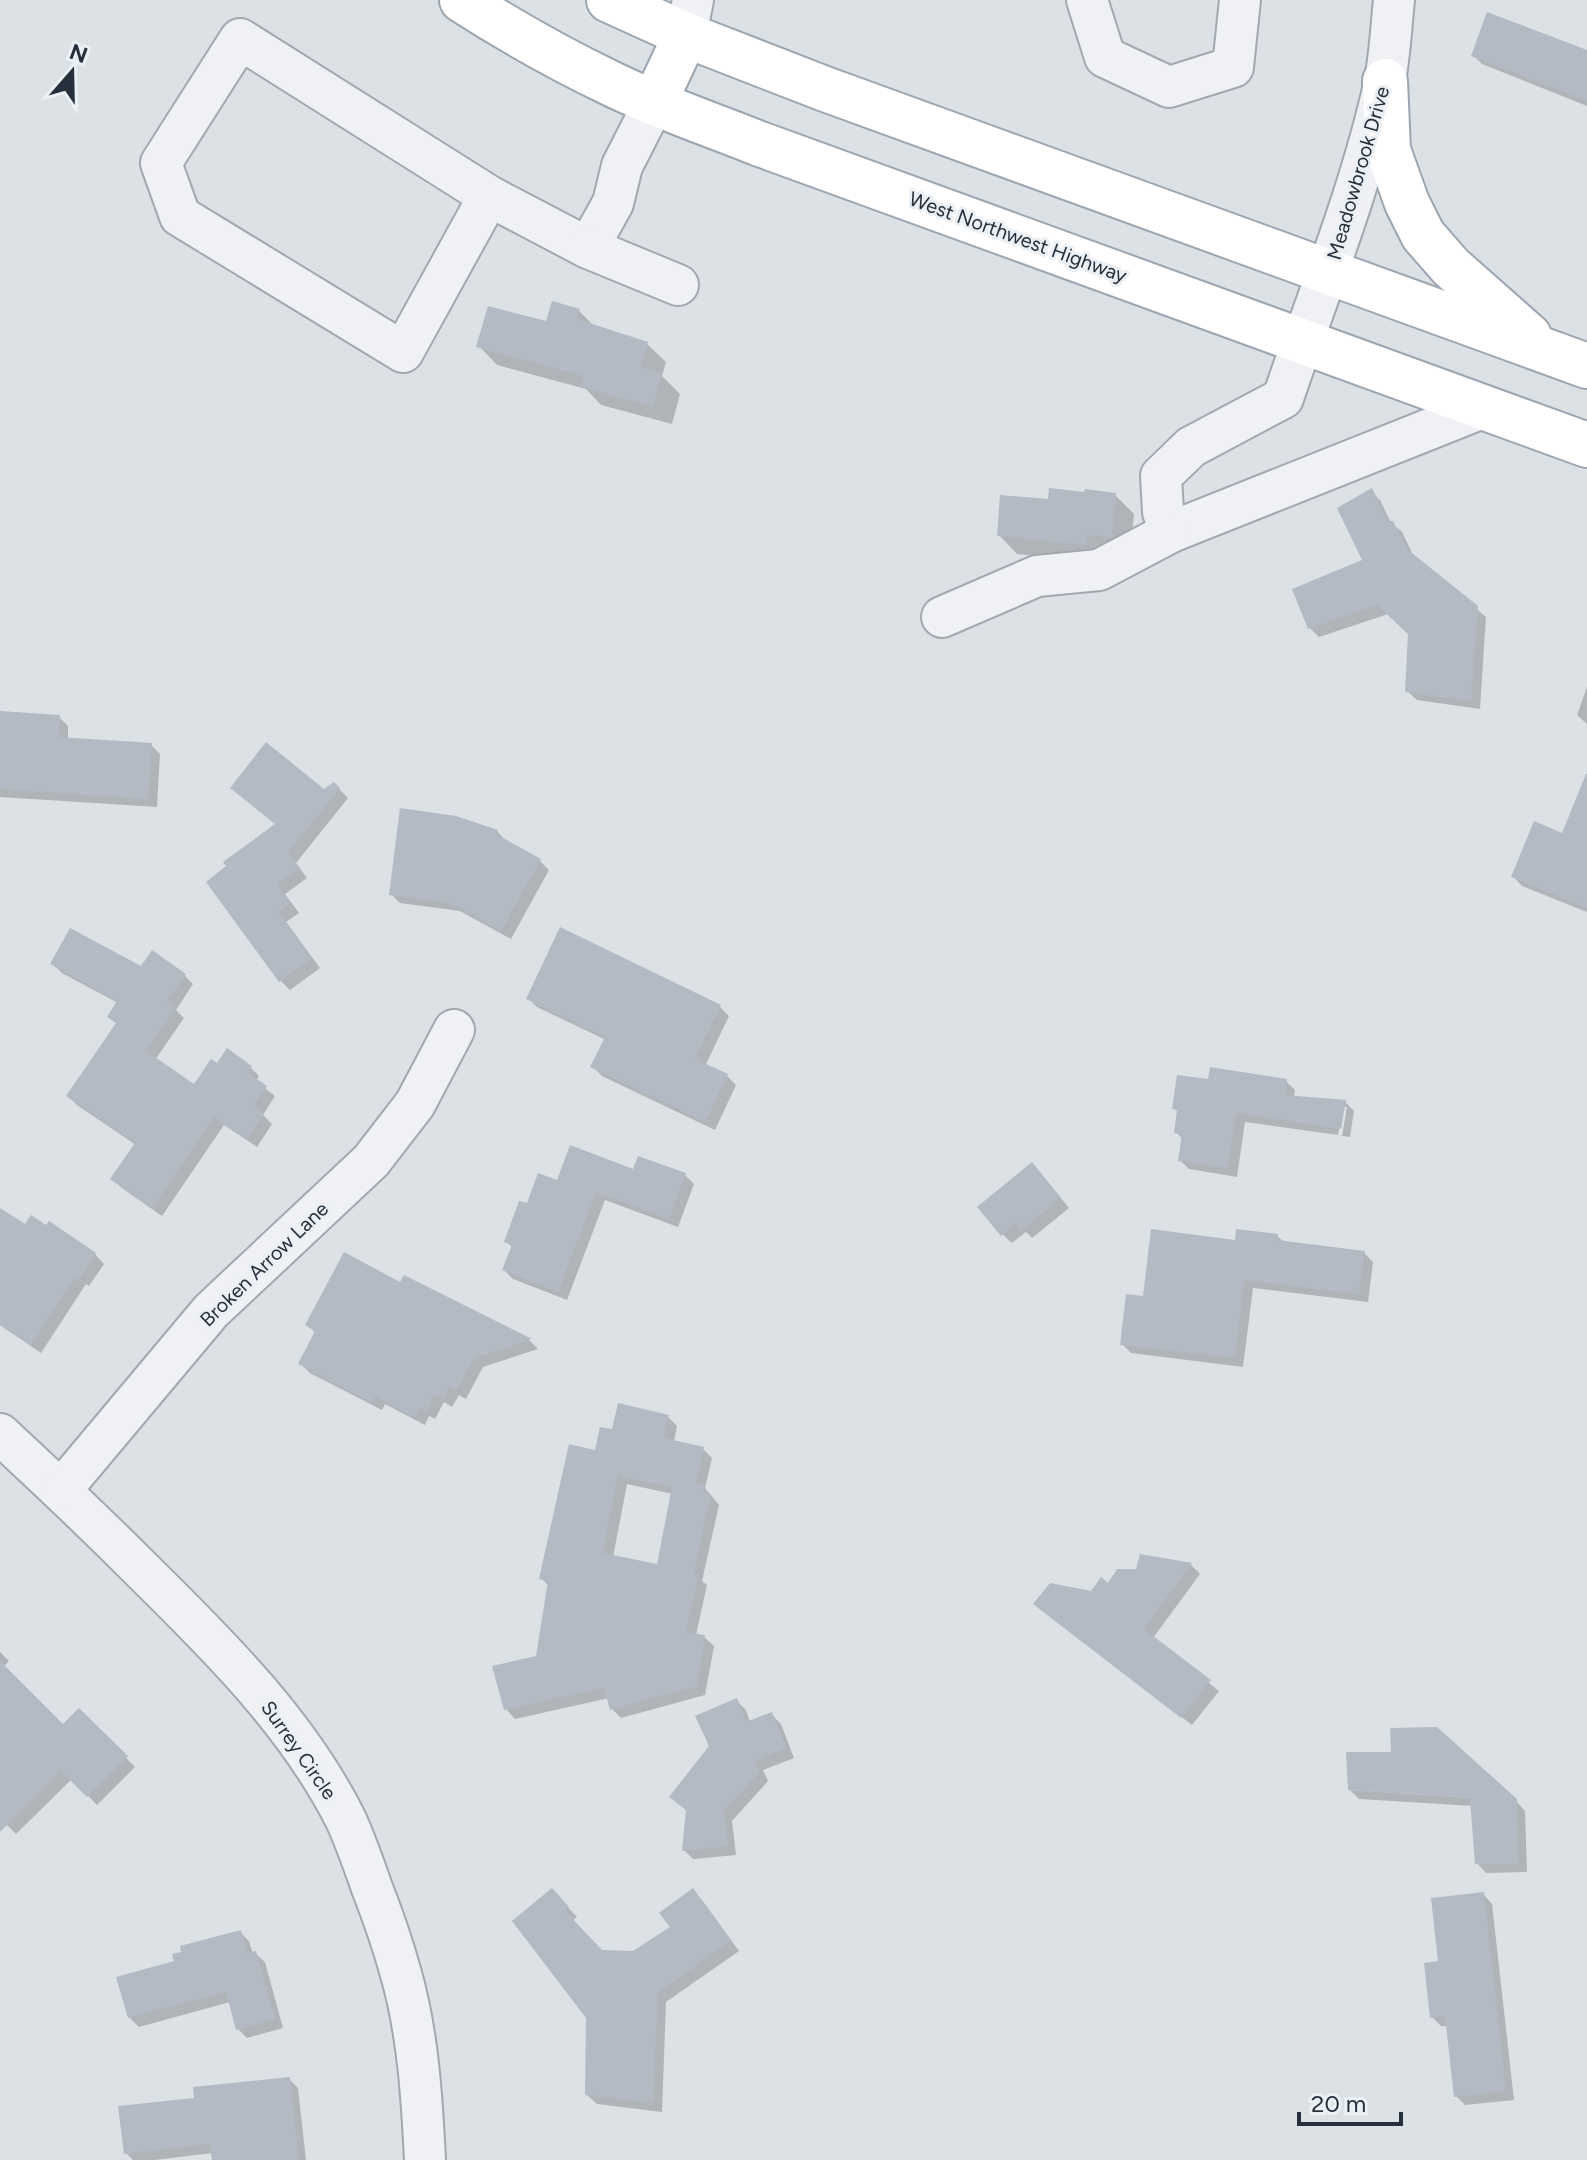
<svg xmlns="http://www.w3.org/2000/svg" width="1587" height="2160" viewBox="0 0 1587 2160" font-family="Figtree,sans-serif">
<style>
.shadow{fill:#0003;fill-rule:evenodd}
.building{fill:#b4bac3;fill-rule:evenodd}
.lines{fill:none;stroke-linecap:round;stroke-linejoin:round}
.minor-casing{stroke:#a2a8b0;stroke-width:44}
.major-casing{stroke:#9ca6b1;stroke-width:48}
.minor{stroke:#eff1f4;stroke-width:40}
.major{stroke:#fff;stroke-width:44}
.labels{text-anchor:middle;stroke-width:6;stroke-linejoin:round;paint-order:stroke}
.street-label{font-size:20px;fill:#26303c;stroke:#ebf0f4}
</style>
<rect width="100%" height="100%" fill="#dce1e6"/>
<!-- shadow -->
<g class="shadow">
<polygon points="1587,52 1587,106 1482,64 1473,55"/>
<polygon points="579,311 596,328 647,344 666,362 662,376 680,394 672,424 601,405 586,389 497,365 479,346"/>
<polygon points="1371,491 1380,500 1391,523 1402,532 1414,557 1486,617 1480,709 1417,700 1407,691 1410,634 1388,614 1319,637 1310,628 1365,562"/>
<polygon points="1115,495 1134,514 1130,555 1104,563 1017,554 999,535 1049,501"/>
<polygon points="1587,687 1587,724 1577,715"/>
<polygon points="0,713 59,717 68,726 68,739 151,745 160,754 157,807 0,797"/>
<polygon points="1587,777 1587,912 1522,886 1513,876 1563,836"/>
<polygon points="334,784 348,798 296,863 307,878 285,894 299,913 286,922 320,968 290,990 281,981 208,882"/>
<polygon points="497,831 506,841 540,861 549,870 511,939 460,911 400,903 391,894"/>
<polygon points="560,930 720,1007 729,1016 706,1064 706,1066 727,1076 736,1085 715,1130 602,1076 593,1067 606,1040 537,1007 528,998"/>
<polygon points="53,964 142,969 184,975 193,984 176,1010 184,1018 155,1060 195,1087 218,1066 250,1067 259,1076 256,1081 275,1096 263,1115 272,1124 257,1147 224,1125 162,1216 122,1188 112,1179 136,1145 77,1105 68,1096 117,1024 109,1016 118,1003 62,973"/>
<polygon points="1286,1081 1295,1090 1294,1097 1345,1102 1354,1111 1350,1137 1342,1136 1347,1107 1343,1107 1338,1135 1245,1122 1237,1177 1189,1169 1180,1160 1183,1139 1176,1132 1179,1113 1174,1108 1210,1082"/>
<polygon points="635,1171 685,1175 694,1184 678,1227 605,1200 567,1300 513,1279 504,1270 513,1248 506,1241 558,1183"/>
<polygon points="1041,1174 1069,1208 1032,1238 1026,1232 1012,1243 1002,1234"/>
<polygon points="0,1210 25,1227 95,1254 104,1264 89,1286 86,1284 41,1353 0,1325"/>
<polygon points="1277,1236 1285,1243 1364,1253 1373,1262 1368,1302 1253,1288 1243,1367 1131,1353 1122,1344 1145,1299 1237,1242"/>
<polygon points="405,1278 530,1341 538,1349 483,1367 466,1399 459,1395 452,1407 444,1402 435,1419 429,1416 425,1425 385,1404 382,1410 310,1373 301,1364 316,1334 308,1325 401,1284"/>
<path d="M668 1417 677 1426 674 1442 703 1449 712 1458 705 1488 719 1505 702 1581 707 1585 696 1635 704 1637 714 1646 705 1695 621 1718 612 1709 609 1698 515 1719 506 1709 538 1657 549 1586 541 1578 596 1452 614 1432ZM627 1484 673 1494 659 1566 613 1557Z"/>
<polygon points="1141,1557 1191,1565 1200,1574 1153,1638 1219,1691 1192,1725 1045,1613 1108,1586 1138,1571"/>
<polygon points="0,1652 9,1661 3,1667 63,1727 79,1710 135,1767 97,1805 72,1779 16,1834 0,1818"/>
<polygon points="737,1701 746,1710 750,1722 772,1715 781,1724 794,1758 763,1770 768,1781 732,1821 736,1855 693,1859 684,1850 688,1812 672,1797 712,1746"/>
<polygon points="1350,1790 1516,1801 1525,1811 1527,1872 1486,1873 1477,1863 1473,1806 1359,1799"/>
<polygon points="693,1891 702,1900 739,1951 666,2002 662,2112 597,2104 587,2095 588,2017 561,1900 577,1917 572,1921 601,1952 633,1953 673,1928"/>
<polygon points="1483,1894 1492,1904 1514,2100 1465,2105 1456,2096 1448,2026 1441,2026 1432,2017 1440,1962"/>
<polygon points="240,1932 249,1941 253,1954 255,1953 265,1962 283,2028 247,2038 238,2029 230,2002 139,2027 129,2017 183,1953"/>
<polygon points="289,2079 298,2088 306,2160 214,2160 213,2153 154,2160 133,2160 126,2153 196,2100"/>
</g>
<!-- building -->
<g class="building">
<polygon points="1487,12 1587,50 1587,101 1471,56"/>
<polygon points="552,301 580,309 577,319 648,342 641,367 662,373 653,407 580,386 583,376 476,347 488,306 546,321"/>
<polygon points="1049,488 1084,492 1085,489 1116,493 1112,537 1087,535 1086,545 997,536 1000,495 1048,499"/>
<polygon points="1372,488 1388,521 1393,521 1407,549 1478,606 1471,701 1405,692 1408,634 1377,605 1308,629 1292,589 1362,560 1337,508"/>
<polygon points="0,711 60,715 59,737 152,743 148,799 0,789"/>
<polygon points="266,742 324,789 334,782 340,788 288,852 299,868 277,884 291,903 279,912 312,958 279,982 206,882 226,866 223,862 275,824 230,788"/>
<polygon points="1586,774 1587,774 1587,908 1511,877 1534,821 1562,833"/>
<polygon points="400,808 456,816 498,830 496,834 541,859 501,931 449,903 389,895"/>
<polygon points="560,927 721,1005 695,1059 728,1074 705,1122 590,1067 605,1037 526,999"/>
<polygon points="70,928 141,966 152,950 186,974 167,1001 176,1008 146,1051 194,1084 211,1059 217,1063 227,1048 252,1066 247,1072 267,1086 254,1106 264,1113 247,1140 214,1117 152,1208 110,1179 135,1143 66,1096 116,1023 107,1017 117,1001 50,964"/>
<polygon points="1210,1067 1287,1079 1285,1095 1346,1100 1341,1129 1236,1113 1228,1168 1178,1161 1182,1134 1174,1133 1177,1110 1172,1109 1177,1075 1208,1079"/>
<polygon points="570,1145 633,1169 638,1156 686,1173 669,1219 596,1192 558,1292 502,1270 512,1245 504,1242 519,1201 527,1203 538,1173 557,1180"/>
<polygon points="1032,1162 1061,1198 1021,1230 1016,1223 1001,1236 977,1207"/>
<polygon points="0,1208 25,1224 31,1215 46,1225 49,1221 96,1253 79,1279 76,1277 31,1345 0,1325"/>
<polygon points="1151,1229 1235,1240 1236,1229 1278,1234 1277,1240 1365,1251 1359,1294 1244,1280 1235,1358 1120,1345 1126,1294 1143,1296"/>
<polygon points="344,1252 400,1282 404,1275 532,1339 474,1358 456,1391 449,1387 443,1399 434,1395 426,1411 420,1408 415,1418 375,1396 372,1403 298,1364 315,1331 305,1325"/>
<path d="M618 1403 669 1415 664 1438 704 1447 696 1483 705 1485 703 1492 711 1494 694 1573 699 1574 686 1632 705 1635 697 1686 610 1710 604 1688 504 1710 492 1666 536 1656 548 1581 539 1579 569 1444 595 1450 600 1427 612 1429ZM618 1476 672 1487 657 1564 603 1553Z"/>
<polygon points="1140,1554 1192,1563 1144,1629 1211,1680 1181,1718 1033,1604 1050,1583 1091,1591 1101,1577 1108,1583 1117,1569 1136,1569"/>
<polygon points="0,1661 63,1724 79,1708 128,1756 87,1797 61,1771 0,1832"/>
<polygon points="737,1698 746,1722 772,1712 786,1748 755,1761 760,1771 724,1811 728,1846 682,1851 686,1810 669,1797 709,1746 695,1716"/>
<polygon points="1437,1727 1517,1799 1518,1864 1475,1864 1470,1798 1348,1790 1346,1752 1391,1752 1390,1728"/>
<polygon points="552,1888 569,1907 565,1911 602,1950 633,1951 670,1927 659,1913 693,1888 731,1941 658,1992 653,2103 585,2095 586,2018 512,1921"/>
<polygon points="1484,1892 1506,2091 1454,2097 1445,2016 1430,2018 1424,1963 1438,1961 1431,1898"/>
<polygon points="241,1930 247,1953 256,1951 275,2019 236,2030 226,1992 128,2018 116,1977 174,1961 172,1954 181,1952 180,1946"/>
<polygon points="290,2077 299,2160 212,2160 210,2144 124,2154 118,2106 194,2098 193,2087"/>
</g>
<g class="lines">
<defs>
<g id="minor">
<polyline points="1087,0 1105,57 1169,87 1233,67 1240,0"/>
<path d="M1394 0C1391 28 1390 57 1384 85 1360 192 1318 294 1283 398L1191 447 1161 476 1163 512 1171 532 1485 407"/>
<polyline points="686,35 693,0"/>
<polyline points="489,196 240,39 161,163 180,216 403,352 489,196 588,248 613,203 622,166 654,103"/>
<polyline points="588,248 678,285"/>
<polyline points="942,617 1037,576 1099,570 1171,532"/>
<path d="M0 1434C50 1480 100 1528 148 1576 222 1649 299 1726 346 1820 356 1842 364 1865 372 1888 383 1916 393 1945 401 1974 418 2033 422 2099 425 2160"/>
<polyline points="61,1490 211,1311 371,1161 415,1104 454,1030"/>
</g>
<g id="major">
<path d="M462 0C510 31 560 59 612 84 659 107 710 124 760 144L1587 445"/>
<polyline points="609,0 686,35 825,89 1587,366"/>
<polyline points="1385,81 1388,150 1407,203 1423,235 1451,267 1529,336"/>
<polyline points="654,103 686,35"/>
</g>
</defs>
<!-- minor casing -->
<use href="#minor" class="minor-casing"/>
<!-- major casing -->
<use href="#major" class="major-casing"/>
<!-- minor -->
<use href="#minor" class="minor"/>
<!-- major -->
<use href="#major" class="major"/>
</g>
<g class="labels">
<!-- street labels -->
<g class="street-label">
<text transform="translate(1358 173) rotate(-74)" y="7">Meadowbrook Drive</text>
<text transform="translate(1018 237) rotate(20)" y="7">West Northwest Highway</text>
<text transform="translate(264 1264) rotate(-44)" y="7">Broken Arrow Lane</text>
<text transform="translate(299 1750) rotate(55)" y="7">Surrey Circle</text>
</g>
</g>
<!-- north arrow -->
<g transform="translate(72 72) rotate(20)" stroke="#ebf0f4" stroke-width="6" paint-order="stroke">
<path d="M0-6L14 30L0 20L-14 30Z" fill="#26303c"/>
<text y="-12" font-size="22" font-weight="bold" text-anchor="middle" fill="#26303c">N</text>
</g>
<!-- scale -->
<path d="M1299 2112v12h102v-12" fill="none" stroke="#26303c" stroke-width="4"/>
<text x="1311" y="2112" font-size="24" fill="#26303c" stroke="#ebf0f4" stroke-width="6" paint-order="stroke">20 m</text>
</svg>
